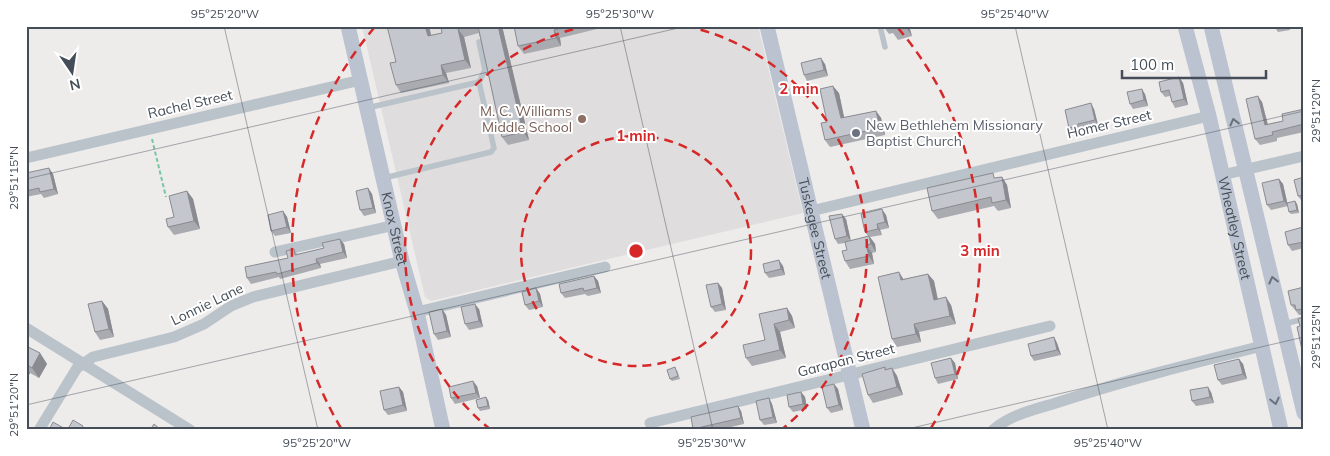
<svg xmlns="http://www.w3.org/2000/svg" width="1330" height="456" viewBox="0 0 1330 456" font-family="Mulish,sans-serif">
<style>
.education{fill:#dfdddd}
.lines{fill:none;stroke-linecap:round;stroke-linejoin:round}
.path{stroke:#75c7a1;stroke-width:2;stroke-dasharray:4 2.5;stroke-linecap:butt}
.lane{stroke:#bac2ca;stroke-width:5.5}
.street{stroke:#bac2ca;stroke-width:11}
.secondary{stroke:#bac3cf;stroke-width:15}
.wall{fill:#a9abb1}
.shaded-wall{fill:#8a8b90}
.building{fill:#c5c7ce;stroke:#8a8b90}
.oneway{stroke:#68717c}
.ticks{fill:none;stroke:#454e58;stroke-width:1;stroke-opacity:0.45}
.ring{fill:none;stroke:#d62828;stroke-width:2.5;stroke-dasharray:9 6}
.education-dot{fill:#8d6e63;stroke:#fff;stroke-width:2}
.worship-dot{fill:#6b7280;stroke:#fff;stroke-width:2}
.labels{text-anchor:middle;stroke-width:4;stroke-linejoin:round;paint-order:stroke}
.street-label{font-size:14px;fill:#454e58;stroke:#fff}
.education-label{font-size:14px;fill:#785e54;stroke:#fff;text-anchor:end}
.worship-label{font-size:14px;fill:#5b616d;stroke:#fff;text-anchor:start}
.centre{fill:#d62828;stroke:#fff;stroke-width:2.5}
.ring-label{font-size:15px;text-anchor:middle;font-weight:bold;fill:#d62828;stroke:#fff;stroke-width:4;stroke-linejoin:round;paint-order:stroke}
.neatline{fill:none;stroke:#454e58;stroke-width:2}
.ticks-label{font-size:12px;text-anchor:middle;fill:#454e58}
</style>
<rect width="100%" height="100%" fill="#eeebeb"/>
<!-- education -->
<polygon class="education" points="362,26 758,26 803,213 431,301 425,297"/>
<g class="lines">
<!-- path -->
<polyline class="path" points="152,139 166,197"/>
<!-- lane -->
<g class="lane">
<polyline points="880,26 885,47"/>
<polyline points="479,82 485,70 479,42"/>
<polyline points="367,108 479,82 494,148 491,152 384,178"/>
<polyline points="1284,324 1304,319"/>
</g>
<!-- street -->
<g class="street">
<polyline points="26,158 361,80"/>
<polyline points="1222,175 1304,156"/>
<polyline points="811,211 1209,116"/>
<polyline points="275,252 395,225"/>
<polyline points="417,312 605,267"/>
<polyline points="26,328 190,430"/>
<polyline points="650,423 1050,326"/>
<polyline points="39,430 77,368 93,357 174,337 204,324 231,306 253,297 402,261"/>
<path d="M993 430C1011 414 1037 409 1059 402 1126 380 1194 363 1262 346"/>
</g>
<!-- secondary -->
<g class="secondary">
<path id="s1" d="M348 26 402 261 417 312 443 430"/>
<path id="s2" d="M767 26 863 430"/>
<path id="s3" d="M1185 26 1209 116 1281 430"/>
<polyline points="1211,26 1304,413"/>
</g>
</g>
<!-- wall -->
<g class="wall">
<polygon points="429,26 431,35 442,33 441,26 502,26 529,140 508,145 502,137 479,33 464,37 471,68 446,73 449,83 401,93 396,85 396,62"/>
<polygon points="514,26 596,26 597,29 560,38 561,46 524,54 518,46"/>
<polygon points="883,26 909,26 912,36 898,40 893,33 889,34"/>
<polygon points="1274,26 1289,26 1290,30 1278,32"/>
<polygon points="825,64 828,76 807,81 804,75"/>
<polygon points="1179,77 1183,83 1188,105 1175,108 1172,102 1170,96 1165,97 1161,92"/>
<polygon points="839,93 844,118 876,111 881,118 885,135 830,147 825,140 827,122"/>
<polygon points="1145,94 1148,106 1133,109 1130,104"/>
<polygon points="1262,102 1268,124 1283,121 1304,109 1304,132 1277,138 1277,141 1260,145 1255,139"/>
<polygon points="1094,109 1098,125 1081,129 1082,131 1073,133 1069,128"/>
<polygon points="26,173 53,174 58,194 44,198 41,194 26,197"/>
<polygon points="1002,177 1007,185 1011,208 998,211 994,206 938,219 932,211 997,178"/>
<polygon points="1304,177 1304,204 1298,196"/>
<polygon points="1279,179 1283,184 1288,206 1271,210 1267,205"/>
<polygon points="368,188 372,194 376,213 364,216 360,210"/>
<polygon points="187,191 193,199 200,229 174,235 168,227"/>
<polygon points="1295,201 1297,204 1299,213 1291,214 1289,212"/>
<polygon points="283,211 287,217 291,233 275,236 271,231"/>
<polygon points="886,215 889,228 880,230 882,235 870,237 875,244 876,252 872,253 874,264 850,269 845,261 847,250 845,243 838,244 835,239 846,219 850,241 868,236 865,232"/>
<polygon points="1304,228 1304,248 1292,251 1288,245"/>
<polygon points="344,244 347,258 320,264 321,268 280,279 279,277 251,284 247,278 288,258 294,249 297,254"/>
<polygon points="783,266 785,275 769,278 765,273"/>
<polygon points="928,274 934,281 938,299 951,305 956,324 919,332 921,342 897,347 892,339 904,279"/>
<polygon points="594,276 598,281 601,293 588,296 585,294 565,298 561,293"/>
<polygon points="718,283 722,288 726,310 715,312 711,307"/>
<polygon points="1304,287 1304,315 1299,315 1291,305"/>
<polygon points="536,288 540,294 543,307 529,310 525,305"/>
<polygon points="102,301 108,309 114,337 100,340 95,332"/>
<polygon points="787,308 792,316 795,328 780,332 786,358 752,366 746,358 765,340 759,314"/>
<polygon points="442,309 446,315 451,337 438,340 434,334"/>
<polygon points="479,309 483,327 469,330 465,324"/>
<polygon points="1054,337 1057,343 1061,355 1034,361 1031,356"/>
<polygon points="26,346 40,353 47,364 39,378 30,373 26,380"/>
<polygon points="1239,359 1243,364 1247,379 1222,385 1218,380"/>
<polygon points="955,363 958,379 938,384 935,378"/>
<polygon points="885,367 886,369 892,368 897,376 903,395 873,403 868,395"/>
<polygon points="677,370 680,379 672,381 670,379"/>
<polygon points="834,384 838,389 843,410 831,413 827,408"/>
<polygon points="477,386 480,398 455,404 451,398"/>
<polygon points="399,387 403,392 407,411 388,415 384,410"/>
<polygon points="801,392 805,397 807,409 793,412 789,407"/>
<polygon points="1211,392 1214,403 1196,406 1192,401"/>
<polygon points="769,398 772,404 777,423 764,425 760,420"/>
<polygon points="488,400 490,409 480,411 478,408"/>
<polygon points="738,406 741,411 744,424 718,430 693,429"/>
</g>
<!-- shaded-wall -->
<g class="shaded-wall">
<polygon points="425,26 429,26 433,44 428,36"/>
<polygon points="498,26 502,26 529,140 523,132"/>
<polygon points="905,26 909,26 912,36"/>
<polygon points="458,29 464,37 471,68 465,60"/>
<polygon points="554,30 560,38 561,46 556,38"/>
<polygon points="821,58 825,64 828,76 824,70"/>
<polygon points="441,65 446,73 449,83 443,75"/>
<polygon points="1179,77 1183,83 1188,105 1184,99"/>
<polygon points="833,86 839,93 846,126 841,118"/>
<polygon points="1142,89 1145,94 1148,106 1144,100"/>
<polygon points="1258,96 1262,102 1269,131 1265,125"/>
<polygon points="1091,103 1094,109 1098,125 1095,120"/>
<polygon points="876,111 881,118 885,135 880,128"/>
<polygon points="49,168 53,174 58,194 54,189"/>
<polygon points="1002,177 1007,185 1011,208 1006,200"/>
<polygon points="1279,179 1283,184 1288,206 1284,201"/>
<polygon points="368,188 372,194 376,213 373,208"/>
<polygon points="187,191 193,199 200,229 194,221"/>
<polygon points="1295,201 1297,204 1299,213 1297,210"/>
<polygon points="882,209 886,215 889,228 885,222"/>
<polygon points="283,211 287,217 291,233 287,227"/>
<polygon points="842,214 846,219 851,241 847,236"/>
<polygon points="877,224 880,230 882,235 878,229"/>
<polygon points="869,236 875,244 876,252 871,244"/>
<polygon points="340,239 344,244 347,258 343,252"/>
<polygon points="866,245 872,253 874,264 869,256"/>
<polygon points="316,259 320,264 321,268 317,263"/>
<polygon points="779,260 783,266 785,275 781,269"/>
<polygon points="899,272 904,280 901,280"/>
<polygon points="928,274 934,281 939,307 934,300"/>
<polygon points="594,276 598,281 601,293 597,288"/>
<polygon points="718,283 722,288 726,310 722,304"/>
<polygon points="536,288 540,294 543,307 539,301"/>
<polygon points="946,297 951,305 956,324 950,316"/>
<polygon points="102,301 108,309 114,337 109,329"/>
<polygon points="475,304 479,309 483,327 479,321"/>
<polygon points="787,308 792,316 795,328 789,320"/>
<polygon points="442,309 446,315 451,337 447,331"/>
<polygon points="774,324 780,332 786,358 780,350"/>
<polygon points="914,324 919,332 921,342 916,334"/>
<polygon points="1054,337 1057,343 1061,355 1057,350"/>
<polygon points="40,353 47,364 39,378 32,368"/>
<polygon points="951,358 955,363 958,379 955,374"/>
<polygon points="1239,359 1243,364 1247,379 1243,374"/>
<polygon points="26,367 30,373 26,380"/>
<polygon points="892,368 897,376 903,395 897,387"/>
<polygon points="473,381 477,386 480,398 476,393"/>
<polygon points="834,384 838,389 843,410 839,405"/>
<polygon points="399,387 403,392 407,411 403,405"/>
<polygon points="1208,387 1211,392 1214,403 1210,397"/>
<polygon points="801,392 805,397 807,409 803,404"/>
<polygon points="486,397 488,400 490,409 488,406"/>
<polygon points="769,398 772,404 777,423 773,417"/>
<polygon points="738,406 741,411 744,424 741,418"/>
</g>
<!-- building -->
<g class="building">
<polygon points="387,26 425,26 428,36 442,33 441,26 471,26 458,29 465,60 441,65 443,75 396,85 390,63 396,62"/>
<polygon points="478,26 498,26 523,132 502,137"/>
<polygon points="514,26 569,26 554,30 556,38 518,46"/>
<polygon points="890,26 903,26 890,29"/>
<polygon points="821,58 824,70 804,75 801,63"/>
<polygon points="1179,77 1184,99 1172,102 1169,90 1161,92 1159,82"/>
<polygon points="833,86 841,118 876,111 880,128 825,140 821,123 827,122 820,89"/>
<polygon points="1142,89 1144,100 1130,104 1127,92"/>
<polygon points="1258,96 1265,125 1283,121 1282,114 1304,109 1304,124 1272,132 1273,135 1255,139 1246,99"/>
<polygon points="1091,103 1095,120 1078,124 1078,126 1069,128 1065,110"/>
<polygon points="49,168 54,189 40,192 39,188 26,191 26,173"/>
<polygon points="993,173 994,178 1002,177 1006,200 992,203 991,197 932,211 927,188"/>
<polygon points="1304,177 1304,195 1298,196 1294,180"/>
<polygon points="1279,179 1284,201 1267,205 1262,183"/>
<polygon points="368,188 373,208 360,210 356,191"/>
<polygon points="187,191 194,221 168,227 166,219 174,217 169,196"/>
<polygon points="1295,201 1297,210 1289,212 1287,203"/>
<polygon points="882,209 885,222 877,224 878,229 865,232 861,214"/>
<polygon points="283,211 287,227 271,231 268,215"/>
<polygon points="842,214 847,236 835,239 829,216"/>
<polygon points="1303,227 1304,242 1288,245 1285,232"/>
<polygon points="869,236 871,244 866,245 869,256 845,261 842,251 847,250 845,242"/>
<polygon points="340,239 343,252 316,259 317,263 277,274 276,272 247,278 245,267 288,258 286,251 294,249 295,255 324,248 322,243"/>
<polygon points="779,260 781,269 765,273 763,264"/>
<polygon points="899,272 901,280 928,274 934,300 946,297 950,316 914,324 916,334 892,339 878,277"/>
<polygon points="594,276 597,288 584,291 583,288 561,293 559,284"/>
<polygon points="718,283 722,304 711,307 706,285"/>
<polygon points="1304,287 1304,312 1302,309 1296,310 1295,305 1291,305 1288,291"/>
<polygon points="536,288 539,301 525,305 522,292"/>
<polygon points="102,301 109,329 95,332 88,304"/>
<polygon points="475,304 479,321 465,324 461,307"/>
<polygon points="787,308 789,320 774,324 780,350 746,358 743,345 765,340 759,314"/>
<polygon points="442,309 447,331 434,334 429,312"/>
<polygon points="1304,316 1304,359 1297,327 1300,326 1298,319 1303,317"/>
<polygon points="1054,337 1057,350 1031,356 1028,344"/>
<polygon points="26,346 40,353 32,368 26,364"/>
<polygon points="951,358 955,374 935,378 931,363"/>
<polygon points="1239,359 1243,374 1218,380 1214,365"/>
<polygon points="675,367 678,376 670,379 667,370"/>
<polygon points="885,367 885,370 892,368 897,387 868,395 862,374"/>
<polygon points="473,381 476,393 451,398 449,387"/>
<polygon points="834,384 839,405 827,408 822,387"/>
<polygon points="399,387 403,405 384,410 380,391"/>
<polygon points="1208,387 1210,397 1192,401 1190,390"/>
<polygon points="801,392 803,404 789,407 787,395"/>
<polygon points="486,397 488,406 478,408 476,400"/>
<polygon points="769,398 773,417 760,420 756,401"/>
<polygon points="738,406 741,418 693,429 691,417"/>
<polygon points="73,420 83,426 81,430 70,430 68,429"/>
<polygon points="53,422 67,430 49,430"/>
<polygon points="154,424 161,430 150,430"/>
</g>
<!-- one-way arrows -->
<defs><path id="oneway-chevron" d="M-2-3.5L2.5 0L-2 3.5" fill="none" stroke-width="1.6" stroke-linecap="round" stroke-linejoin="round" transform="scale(1.25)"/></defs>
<g class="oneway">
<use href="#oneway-chevron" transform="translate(1234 122) rotate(-104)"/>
<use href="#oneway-chevron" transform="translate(1273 280) rotate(-104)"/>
<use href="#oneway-chevron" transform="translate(1275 401) rotate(77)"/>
</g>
<!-- ticks -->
<path class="ticks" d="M224 26 318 430M620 26 713 430M1015 26 1108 430M26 179 687 26M26 405 1304 111M903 430 1304 337"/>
<!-- distance rings -->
<g class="ring">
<circle cx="636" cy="251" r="115"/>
<path d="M491 430A230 230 0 0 1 586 26M686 26A230 230 0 0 1 781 430"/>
<path d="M341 428A344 344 0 0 1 374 28M898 28A344 344 0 0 1 931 428"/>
</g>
<!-- markers -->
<circle class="education-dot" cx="582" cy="119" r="5"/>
<circle class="worship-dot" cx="856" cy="133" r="5"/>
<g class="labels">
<!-- street labels -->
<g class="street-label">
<text transform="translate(190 104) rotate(-13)" y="5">Rachel Street</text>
<text transform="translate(1109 124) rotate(-13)" y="5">Homer Street</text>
<text dy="5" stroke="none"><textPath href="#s1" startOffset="208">Knox Street</textPath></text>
<text dy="5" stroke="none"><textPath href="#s2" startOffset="208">Tuskegee Street</textPath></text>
<text dy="5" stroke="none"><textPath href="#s3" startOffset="208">Wheatley Street</textPath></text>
<text transform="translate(207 304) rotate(-26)" y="5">Lonnie Lane</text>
<text transform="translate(846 360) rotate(-14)" y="5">Garapan Street</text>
</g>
<!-- education labels -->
<g class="education-label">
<text x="572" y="116">M. C. Williams<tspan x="572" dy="16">Middle School</tspan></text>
</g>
<!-- worship labels -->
<g class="worship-label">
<text x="866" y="130">New Bethlehem Missionary<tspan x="866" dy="16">Baptist Church</tspan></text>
</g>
</g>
<circle cx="636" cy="251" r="8" class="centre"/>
<g class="ring-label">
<text x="799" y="94">2 min</text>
<text x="636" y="141">1 min</text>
<text x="980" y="256">3 min</text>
</g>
<!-- border -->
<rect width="1330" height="456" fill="none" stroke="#ffffff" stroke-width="55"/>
<!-- north arrow -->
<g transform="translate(72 72) rotate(167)" stroke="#ffffff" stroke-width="4" paint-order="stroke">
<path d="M0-4L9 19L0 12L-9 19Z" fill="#454e58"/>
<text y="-8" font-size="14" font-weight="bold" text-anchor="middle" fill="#454e58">N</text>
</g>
<!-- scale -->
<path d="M1122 70v8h144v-8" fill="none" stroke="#454e58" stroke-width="2.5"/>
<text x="1130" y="70" font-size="15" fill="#454e58" stroke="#ffffff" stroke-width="4" paint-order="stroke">100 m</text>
<rect x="28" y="28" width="1274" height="400" class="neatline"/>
<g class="ticks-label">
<text x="225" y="18">95°25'20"W</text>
<text x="620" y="18">95°25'30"W</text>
<text x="1015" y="18">95°25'40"W</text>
<text transform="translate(1316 111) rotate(-90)" y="4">29°51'20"N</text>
<text transform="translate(14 178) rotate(-90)" y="4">29°51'15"N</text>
<text transform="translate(1316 337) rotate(-90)" y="4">29°51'25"N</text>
<text transform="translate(14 405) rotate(-90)" y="4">29°51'20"N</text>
<text x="317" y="447">95°25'20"W</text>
<text x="712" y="447">95°25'30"W</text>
<text x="1108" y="447">95°25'40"W</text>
</g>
</svg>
